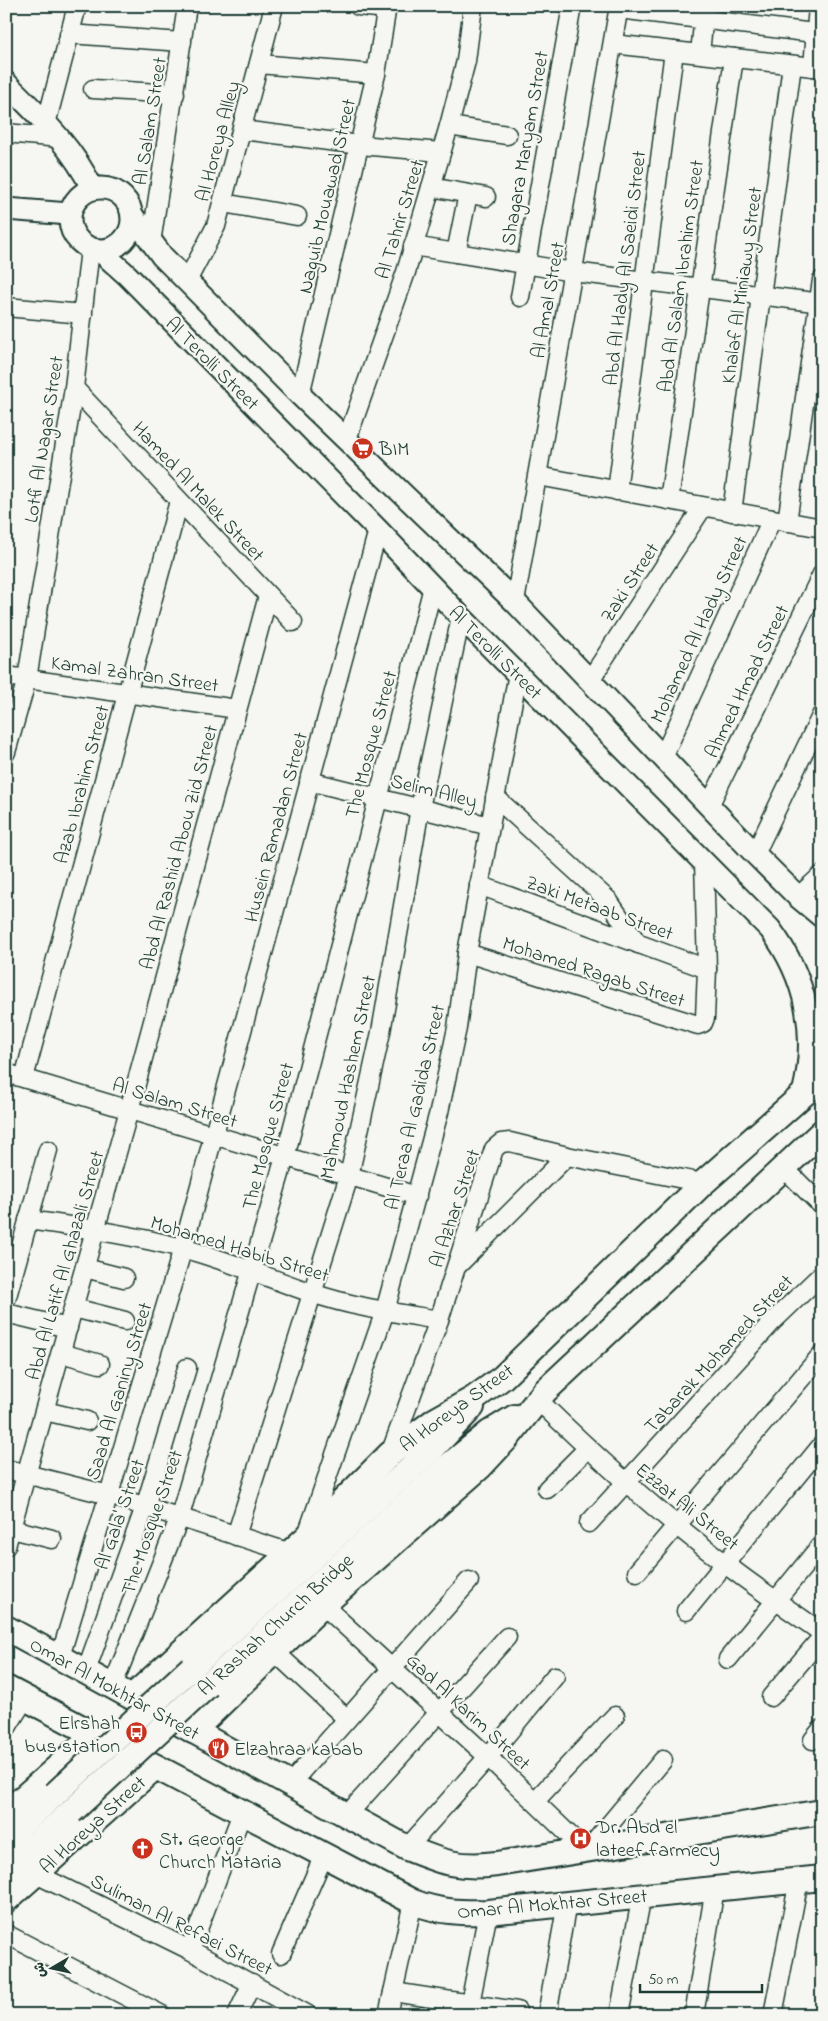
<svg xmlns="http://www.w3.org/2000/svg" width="828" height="2021" viewBox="0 0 828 2021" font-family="'Indie Flower','Playpen Sans Arabic',sans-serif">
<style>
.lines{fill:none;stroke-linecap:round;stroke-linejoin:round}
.minor-casing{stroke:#1f3d34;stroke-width:21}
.tertiary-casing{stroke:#1f3d34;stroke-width:25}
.secondary-casing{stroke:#1f3d34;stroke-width:28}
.minor{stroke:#f6f6f2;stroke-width:18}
.tertiary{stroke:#f6f6f2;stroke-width:21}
.secondary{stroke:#f6f6f2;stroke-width:24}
.secondary-bridge-casing{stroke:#1f3d34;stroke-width:28;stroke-linecap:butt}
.secondary-bridge{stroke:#f6f6f2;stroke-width:24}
.labels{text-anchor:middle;stroke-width:4.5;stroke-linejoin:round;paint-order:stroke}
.street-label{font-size:20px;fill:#1f3d34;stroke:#f6f6f2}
.poi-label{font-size:20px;fill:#1f3d34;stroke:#f6f6f2;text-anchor:start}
</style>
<rect width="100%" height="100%" fill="#f6f6f2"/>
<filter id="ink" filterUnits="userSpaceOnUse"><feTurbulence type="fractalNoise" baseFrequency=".02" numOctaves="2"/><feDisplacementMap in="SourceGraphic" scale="10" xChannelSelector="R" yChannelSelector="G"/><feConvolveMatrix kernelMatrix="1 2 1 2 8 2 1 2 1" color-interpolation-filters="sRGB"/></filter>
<g filter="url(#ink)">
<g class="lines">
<defs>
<g id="minor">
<polyline points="358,6 387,9"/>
<polyline points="619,9 822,34"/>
<polyline points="69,34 182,42"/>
<polyline points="613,44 822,68"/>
<polyline points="700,53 705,6"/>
<polyline points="259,64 376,74"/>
<polyline points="813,67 818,6"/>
<polyline points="93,89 175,94"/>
<polyline points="46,124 77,6"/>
<polyline points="449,126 507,135"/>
<polyline points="242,130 360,145 441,152"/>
<polyline points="6,133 60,138"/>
<polyline points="431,187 486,197"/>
<polyline points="223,203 297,216"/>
<polyline points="151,243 187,6"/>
<polyline points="413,246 573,272 822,303"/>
<polyline points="456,253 468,194"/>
<polyline points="187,281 216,226 274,6"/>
<polyline points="520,297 572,6"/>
<polyline points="6,307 83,314"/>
<polyline points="74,388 293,622"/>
<polyline points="300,395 376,74 387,6"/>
<polyline points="347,439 406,272 449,126 466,61 473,6"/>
<polyline points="538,476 822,528"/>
<polyline points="617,491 674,51"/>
<polyline points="669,500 734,58"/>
<polyline points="732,512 792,65"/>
<polyline points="787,522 822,280"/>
<polyline points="515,602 619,6"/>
<polyline points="6,676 237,709"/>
<polyline points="590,680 703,507"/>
<polyline points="6,752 27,679 74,388 90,249"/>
<polyline points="663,757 772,519"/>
<polyline points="309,781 490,826"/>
<polyline points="495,797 608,900 638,944"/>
<polyline points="709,806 822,574"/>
<polyline points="755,854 822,714"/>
<polyline points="479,885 707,969"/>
<polyline points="798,897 822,875"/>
<polyline points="467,953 698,1025 703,1023 705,1018 707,969 704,861"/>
<polyline points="6,1073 417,1196"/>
<polyline points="24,1078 179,501"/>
<polyline points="783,1167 822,1206"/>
<path d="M28 1220C80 1227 132 1235 182 1248 227 1260 268 1278 312 1293 352 1307 397 1313 439 1320"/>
<polyline points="458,1265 567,1156"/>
<polyline points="85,1268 124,1278"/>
<polyline points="6,1300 48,1150"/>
<polyline points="74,1308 125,1321"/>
<polyline points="6,1313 68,1328"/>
<polyline points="61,1353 100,1364"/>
<path d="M537 1399C596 1457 657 1512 723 1562 754 1587 789 1609 822 1633"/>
<polyline points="45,1411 87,1421"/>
<polyline points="390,1454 439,1320 494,1149 501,1143 510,1142 567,1156 703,1183"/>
<polyline points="6,1469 109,1495 291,1553"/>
<polyline points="547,1489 588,1448"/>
<polyline points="589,1523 772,1322 822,1274"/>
<polyline points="12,1529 52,1539"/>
<polyline points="307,1535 385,1311 439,1112 457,1028 467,953 518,673"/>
<polyline points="236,1536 349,1176 381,1032 420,808 461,617"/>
<polyline points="6,1546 129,1110 268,596"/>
<polyline points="637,1572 822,1354"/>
<polyline points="323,1605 488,1757 585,1850"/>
<polyline points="686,1611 822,1445"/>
<polyline points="275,1652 347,1719"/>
<polyline points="60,1657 183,1248 378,530"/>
<polyline points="728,1659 822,1544"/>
<polyline points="86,1671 145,1507 187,1368"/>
<polyline points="113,1685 179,1519 285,1157 433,587"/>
<polyline points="771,1697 822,1637"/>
<polyline points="6,1729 25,1698"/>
<polyline points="813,1740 822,1729"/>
<polyline points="290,1784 469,1581"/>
<polyline points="535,1801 615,1716"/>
<polyline points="347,1815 507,1637"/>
<polyline points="407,1848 488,1757 555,1676"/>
<polyline points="589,1849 663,1760"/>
<polyline points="36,1874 190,1950 308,2015"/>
<polyline points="6,1934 162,2015"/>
<polyline points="190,1950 242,1813"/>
<polyline points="281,1954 324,1855"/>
<polyline points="393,1992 517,2011"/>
<polyline points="468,2014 488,1912"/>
<polyline points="237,2015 252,1983"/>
<polyline points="388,2015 413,1902"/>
<polyline points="547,2015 567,1903"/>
<polyline points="619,2015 642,1895"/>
<polyline points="694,2015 715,1888"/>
<polyline points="773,2015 799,1880"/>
</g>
<g id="tertiary">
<path d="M6 83C39 116 72 146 92 188"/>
<circle cx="101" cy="219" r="31"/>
<polyline points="6,209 69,214"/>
<polyline points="132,215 162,256 300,395 515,602 755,854 798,897 822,917"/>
<path d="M99 250 127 275 378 530 461 617 770 929C807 978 818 1035 803 1094"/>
</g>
<g id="secondary">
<path d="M6 1628 407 1848C442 1862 458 1869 497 1864L822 1812"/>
<polyline points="191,1668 433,1448 472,1407"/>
<polyline points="208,1685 447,1467 489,1433 515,1417"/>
<path d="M6 1688 413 1902C439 1912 461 1913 488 1912L822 1878"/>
<polyline points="133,1696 306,1538 390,1454 434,1421 473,1399 502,1378 703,1183 822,1078"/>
<polyline points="193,1731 323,1605 480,1467 508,1437 545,1391 822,1132"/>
<polyline points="6,1813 94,1735"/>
<polyline points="6,1839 55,1794"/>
<polyline points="6,1870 71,1812"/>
<polyline points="6,1900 155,1767"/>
</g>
</defs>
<!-- minor casing -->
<use href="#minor" class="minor-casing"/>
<!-- tertiary casing -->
<use href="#tertiary" class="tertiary-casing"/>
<!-- secondary casing -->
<use href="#secondary" class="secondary-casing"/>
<!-- minor -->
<use href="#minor" class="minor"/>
<!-- tertiary -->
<use href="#tertiary" class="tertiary"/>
<!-- secondary -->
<use href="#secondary" class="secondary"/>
<defs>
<g id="secondary-bridge">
<polyline points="55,1794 191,1668"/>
<polyline points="71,1812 208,1685"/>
</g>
</defs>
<!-- secondary-bridge casing -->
<use href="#secondary-bridge" class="secondary-bridge-casing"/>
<!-- secondary-bridge -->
<use href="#secondary-bridge" class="secondary-bridge"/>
</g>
</g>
<!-- icons -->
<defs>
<symbol id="supermarket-disc" viewBox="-11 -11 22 22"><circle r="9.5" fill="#c8321e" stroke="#f6f6f2"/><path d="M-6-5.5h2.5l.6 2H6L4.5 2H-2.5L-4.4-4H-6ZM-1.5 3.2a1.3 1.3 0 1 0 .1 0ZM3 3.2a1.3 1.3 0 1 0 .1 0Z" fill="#fff"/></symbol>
<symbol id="bus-disc" viewBox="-11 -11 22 22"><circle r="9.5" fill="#c8321e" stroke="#f6f6f2"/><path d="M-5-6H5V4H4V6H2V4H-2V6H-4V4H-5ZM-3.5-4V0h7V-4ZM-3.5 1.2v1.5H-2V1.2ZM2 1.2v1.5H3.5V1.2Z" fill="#fff"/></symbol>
<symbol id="restaurant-disc" viewBox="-11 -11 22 22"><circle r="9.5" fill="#c8321e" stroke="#f6f6f2"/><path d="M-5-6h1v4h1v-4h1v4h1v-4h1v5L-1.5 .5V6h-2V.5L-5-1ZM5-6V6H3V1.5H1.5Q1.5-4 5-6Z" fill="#fff"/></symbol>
<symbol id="hospital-disc" viewBox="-11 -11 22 22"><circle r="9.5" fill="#c8321e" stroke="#f6f6f2"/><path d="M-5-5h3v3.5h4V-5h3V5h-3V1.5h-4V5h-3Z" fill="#fff"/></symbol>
<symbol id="church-disc" viewBox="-11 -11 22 22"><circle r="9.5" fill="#c8321e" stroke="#f6f6f2"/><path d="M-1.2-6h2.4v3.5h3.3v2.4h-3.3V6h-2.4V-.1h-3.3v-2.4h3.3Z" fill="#fff"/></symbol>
</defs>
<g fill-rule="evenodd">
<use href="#supermarket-disc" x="350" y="436" width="25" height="25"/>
<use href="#bus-disc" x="124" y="1720" width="25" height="25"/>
<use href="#restaurant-disc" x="206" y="1736" width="25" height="25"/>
<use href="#hospital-disc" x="568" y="1826" width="25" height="25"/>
<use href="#church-disc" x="130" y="1836" width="25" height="25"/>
</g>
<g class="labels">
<!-- street labels -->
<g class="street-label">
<text transform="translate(149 121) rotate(-81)" y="7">Al Salam Street</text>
<text transform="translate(217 141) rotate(-75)" y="7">Al Horeya Alley</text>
<text transform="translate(524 148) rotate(-80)" y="7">Shagara Maryam Street</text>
<text transform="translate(326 196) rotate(-77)" y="7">Naguib Mouawad Street</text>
<text transform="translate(399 219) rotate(-73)" y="7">Al Tahrir Street</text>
<text transform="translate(624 268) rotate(-83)" y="7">Abd Al Hady Al Saeidi Street</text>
<text transform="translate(680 276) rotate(-82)" y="7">Abd Al Salam Ibrahim Street</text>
<text transform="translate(741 285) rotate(-82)" y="7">Khalaf Al Miniawy Street</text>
<text transform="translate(547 300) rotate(-80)" y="7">Al Amal Street</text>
<text transform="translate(213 363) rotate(45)" y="7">Al Terolli Street</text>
<text transform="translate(43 439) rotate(-81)" y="7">Lotfi Al Nagar Street</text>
<text transform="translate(199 491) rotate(47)" y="7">Hamed Al Malek Street</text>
<text transform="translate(629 582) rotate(-57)" y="7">Zaki Street</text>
<text transform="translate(698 629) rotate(-65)" y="7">Mohamed Al Hady Street</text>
<text transform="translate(496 652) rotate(45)" y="7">Al Terolli Street</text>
<text transform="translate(135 673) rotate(8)" y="7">Kamal Zahran Street</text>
<text transform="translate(746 681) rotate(-64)" y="7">Ahmed Hmad Street</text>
<text transform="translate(370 744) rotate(-75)" y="7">The Mosque Street</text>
<text transform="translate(81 784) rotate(-75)" y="7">Azab Ibrahim Street</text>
<text transform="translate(434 790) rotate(14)" y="7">Selim Alley</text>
<text transform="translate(275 827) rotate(-75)" y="7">Husein Ramadan Street</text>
<text transform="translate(178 847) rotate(-75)" y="7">Abd Al Rashid Abou Zid Street</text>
<text transform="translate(600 907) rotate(20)" y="7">Zaki Metaab Street</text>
<text transform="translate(594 971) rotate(18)" y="7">Mohamed Ragab Street</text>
<text transform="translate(347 1077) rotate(-78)" y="7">Mahmoud Hashem Street</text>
<text transform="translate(175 1102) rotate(17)" y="7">Al Salam Street</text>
<text transform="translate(414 1107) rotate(-77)" y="7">Al Teraa Al Gadida Street</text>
<text transform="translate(267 1136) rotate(-75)" y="7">The Mosque Street</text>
<text transform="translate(454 1208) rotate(-72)" y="7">Al Azhar Street</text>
<text transform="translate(240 1248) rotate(17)" y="7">Mohamed Habib Street</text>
<text transform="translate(64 1265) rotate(-74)" y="7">Abd Al Latif Al Ghazali Street</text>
<text transform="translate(718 1353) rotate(-47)" y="7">Tabarak Mohamed Street</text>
<text transform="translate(118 1391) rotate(-73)" y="7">Saad Al Ganiny Street</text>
<text transform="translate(456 1407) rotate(-36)" y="7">Al Horeya Street</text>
<text transform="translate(688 1506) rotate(39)" y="7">Ezzat Ali Street</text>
<text transform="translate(119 1514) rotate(-71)" y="7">Al Gala' Street</text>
<text transform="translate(151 1522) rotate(-71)" y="7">The Mosque Street</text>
<text transform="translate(275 1624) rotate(-42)" y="7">Al Rashah Church Bridge</text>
<text transform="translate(115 1688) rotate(29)" y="7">Omar Al Mokhtar Street</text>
<text transform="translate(469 1711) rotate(43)" y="7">Gad Al Karim Street</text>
<text transform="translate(92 1824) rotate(-42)" y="7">Al Horeya Street</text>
<text transform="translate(552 1903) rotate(-5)" y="7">Omar Al Mokhtar Street</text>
<text transform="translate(182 1924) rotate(27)" y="7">Suliman Al Refaei Street</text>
</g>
<!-- poi labels -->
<g class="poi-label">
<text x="379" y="455">BIM</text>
<text x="120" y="1729" text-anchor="end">Elrshah<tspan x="120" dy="23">bus station</tspan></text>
<text x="234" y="1755">Elzahraa kabab</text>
<text x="596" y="1833">Dr. Abd el<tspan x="596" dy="23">lateef farmecy</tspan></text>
<text x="159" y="1845">St. George<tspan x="159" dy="23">Church Mataria</tspan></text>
</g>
</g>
<!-- margin -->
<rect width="828" height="2021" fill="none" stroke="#f6f6f2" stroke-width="25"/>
<rect x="12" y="12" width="803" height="1996" fill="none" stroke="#1f3d34" stroke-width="2" filter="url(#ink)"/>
<!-- north arrow -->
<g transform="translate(52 1968) rotate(261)" stroke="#f6f6f2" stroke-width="4" paint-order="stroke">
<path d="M0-4L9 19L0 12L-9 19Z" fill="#1f3d34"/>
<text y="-8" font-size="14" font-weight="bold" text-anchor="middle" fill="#1f3d34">ش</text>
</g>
<!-- scale -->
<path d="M640 1984v8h122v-8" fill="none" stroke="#1f3d34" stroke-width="2.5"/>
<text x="648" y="1984" font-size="15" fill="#1f3d34" stroke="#f6f6f2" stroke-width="4" paint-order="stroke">50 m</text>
</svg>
